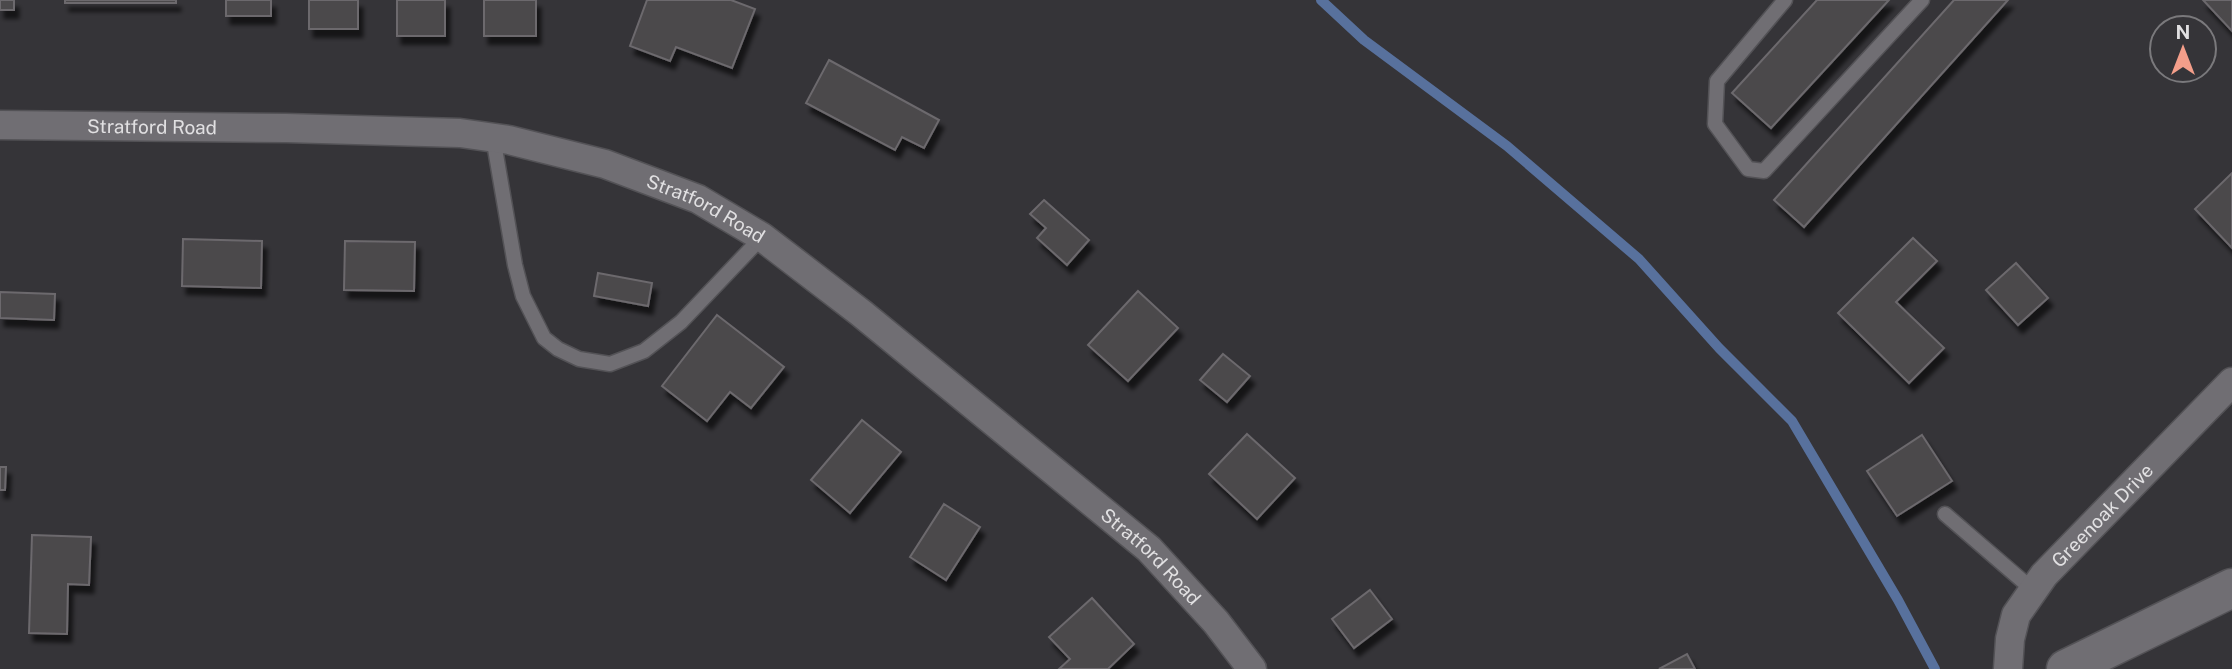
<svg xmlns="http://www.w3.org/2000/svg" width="2232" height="669" font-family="'Public Sans',sans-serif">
  <defs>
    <filter id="shadow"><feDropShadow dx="4.5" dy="8" stdDeviation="2" flood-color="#0009"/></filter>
  </defs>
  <rect width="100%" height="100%" fill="#353438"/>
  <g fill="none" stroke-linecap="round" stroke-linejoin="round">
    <polyline stroke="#58719d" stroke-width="10" points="1321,0 1364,40 1507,146 1639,259 1719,348 1792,421 1898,600 1935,669"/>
  </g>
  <g fill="#4b494c" stroke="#6c696d" stroke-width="2" filter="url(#shadow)">
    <rect x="0" y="0" width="14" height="10"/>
    <rect x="65" y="0" width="111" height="3"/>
    <rect x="226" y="0" width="45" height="16"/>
    <rect x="309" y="0" width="49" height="29"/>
    <rect x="397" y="0" width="48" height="36"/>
    <rect x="484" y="0" width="52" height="36"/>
    <polygon points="647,0 731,0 755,9 732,68 676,47 670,61 630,46"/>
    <polygon points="1817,0 1889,0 1771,128 1732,93"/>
    <polygon points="1954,0 2008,0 1804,227 1774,200"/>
    <polygon points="2203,0 2232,0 2232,31"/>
    <polygon points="829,60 939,120 924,148 902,137 895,150 806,103"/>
    <polygon points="2232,173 2232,248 2195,209"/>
    <polygon points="1044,200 1089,240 1067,265 1037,238 1046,228 1030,214"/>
    <polygon points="1913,238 1937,261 1896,302 1944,348 1909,383 1838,313"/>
    <polygon points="183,239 262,241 261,288 182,286"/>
    <polygon points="345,241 415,242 414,291 344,290"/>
    <polygon points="2016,263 2048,298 2018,325 1986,290"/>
    <polygon points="598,273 652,283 648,306 594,296"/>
    <polygon points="1138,291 1178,328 1128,381 1088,345"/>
    <polygon points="0,292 55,294 54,320 0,318"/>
    <polygon points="717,315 784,367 751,408 730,392 707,421 662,386"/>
    <polygon points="1223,354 1250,376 1227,402 1200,380"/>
    <polygon points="862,420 901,452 850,513 811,480"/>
    <polygon points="1247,434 1295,478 1257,519 1209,474"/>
    <polygon points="1922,435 1952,481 1897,516 1867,471"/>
    <polygon points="0,467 6,467 5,490 0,490"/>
    <polygon points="944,504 980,527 946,580 910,557"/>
    <polygon points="32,535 91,537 89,585 68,584 67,634 29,633"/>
    <polygon points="1370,590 1392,619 1354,648 1332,619"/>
    <polygon points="1092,598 1134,644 1108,669 1059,669 1070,659 1049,637"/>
    <polygon points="1687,654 1695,669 1659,669"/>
  </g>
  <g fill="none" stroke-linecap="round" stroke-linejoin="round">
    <defs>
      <g id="service">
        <polyline points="1785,0 1717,81 1715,124 1748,169 1764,171 1922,0"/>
        <polyline points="493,137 515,265 523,296 544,338 558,349 579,359 610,364 644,351 681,322 762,237"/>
        <polyline points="1945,514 2033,590"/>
      </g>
      <g id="minor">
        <path id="s1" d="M0,125L286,128L460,133L509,140L605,164L698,199L762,237L861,313L1149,549L1216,622L1252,669"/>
        <path id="s2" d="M2008,669L2010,639L2016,615L2044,575L2232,382"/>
      </g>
      <polyline id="secondary" points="2066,669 2232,588"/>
    </defs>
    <use href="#service" stroke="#535256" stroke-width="17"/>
    <use href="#minor" stroke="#535256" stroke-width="31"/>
    <use href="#secondary" stroke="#535256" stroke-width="41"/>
    <use href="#service" stroke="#706e73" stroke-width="14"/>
    <use href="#minor" stroke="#706e73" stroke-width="28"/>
    <use href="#secondary" stroke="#706e73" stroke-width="38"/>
  </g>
  <g text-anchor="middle" stroke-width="5" stroke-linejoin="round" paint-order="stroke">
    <g font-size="19" fill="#e1e0e2" stroke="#353438">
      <text dy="7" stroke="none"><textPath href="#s1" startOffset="152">Stratford Road</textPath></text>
      <text dy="7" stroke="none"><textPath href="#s1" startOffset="719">Stratford Road</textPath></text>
      <text dy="7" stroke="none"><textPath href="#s2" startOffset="187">Greenoak Drive</textPath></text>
      <text dy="7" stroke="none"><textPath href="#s1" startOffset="1286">Stratford Road</textPath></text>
    </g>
  </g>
  <g transform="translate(2183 49)"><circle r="33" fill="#353438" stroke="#7a797c" stroke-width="2"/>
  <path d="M0-5L12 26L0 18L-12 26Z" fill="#f49e8a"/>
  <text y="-10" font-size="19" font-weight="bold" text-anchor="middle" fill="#e1e0e2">N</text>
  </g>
</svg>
